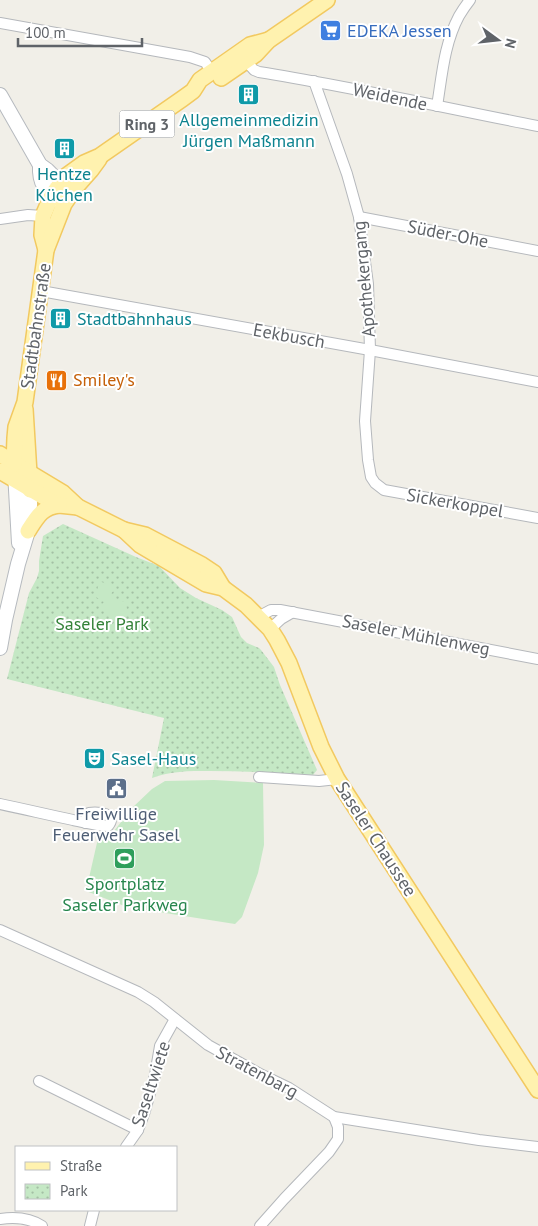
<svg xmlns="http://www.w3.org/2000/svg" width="538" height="1226" font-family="'PT Sans',sans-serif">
  <defs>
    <pattern id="park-dots" width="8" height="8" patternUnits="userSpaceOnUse" patternTransform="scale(1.25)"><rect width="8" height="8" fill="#c5e8c5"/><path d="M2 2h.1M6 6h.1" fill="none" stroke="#a3c0a4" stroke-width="1.8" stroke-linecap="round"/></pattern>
  </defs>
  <rect width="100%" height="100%" fill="#f1efe8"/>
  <path fill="url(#park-dots)" d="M63,524L136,557L159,566L180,588L196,598L222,610L232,617L241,637L247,643L259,648L261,650L274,667L280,685L317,770L313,775C278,773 243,771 209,771C189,771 170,771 152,778L164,718L7,679L29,593L37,578L39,571V561L43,536Z"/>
  <g fill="#c5e8c5">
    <path d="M99,581L107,584H108L115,589L109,596L112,598L125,602C128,609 128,616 123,622H119L113,617H110L105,607L102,604L104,602L96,597Z"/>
    <polygon points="214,780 263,783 264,845 258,873 242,917 235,924 127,907 86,891 99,834 110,836 133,807 152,789 165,781"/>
  </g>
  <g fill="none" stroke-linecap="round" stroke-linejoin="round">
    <defs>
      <g id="street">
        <polyline points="0,23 190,57 205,62 212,72"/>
        <path d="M246,61L254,70L259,72C353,87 445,108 538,126"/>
        <polyline points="314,81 347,174 359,217 368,284 370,350 365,421 368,460 371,477 375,483 384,490 538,518"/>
        <path d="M437,106C442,76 444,44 459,16C462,11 466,5 470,0"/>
        <polyline points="359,217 538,251"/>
        <polyline points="0,219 28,215 43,216"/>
        <polyline points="41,291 370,350 538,382"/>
        <polyline points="258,617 271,610 280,610 538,659"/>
        <polyline points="270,629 281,619 293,612"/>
        <polyline points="259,777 319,781 337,779"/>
        <path d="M0,804C24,809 49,815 73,820C85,822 97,826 108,826C119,813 97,812 89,813L87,816L85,823"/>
        <polyline points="0,930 138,992 154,1002 208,1045 262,1075 289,1088 334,1117 479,1140 538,1147"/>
        <polyline points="39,1081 138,1130"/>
        <polyline points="126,1147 138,1130 144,1114 155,1075 160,1046 175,1019"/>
        <path d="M0,1219C14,1217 30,1218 42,1226"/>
        <polyline points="90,1226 94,1210"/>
        <polyline points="260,1226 284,1199 329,1152 338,1139 338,1127 334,1117"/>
      </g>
      <g id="secondary">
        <polyline points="0,95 40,165 47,170 68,191"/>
        <path d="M40,165C39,184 45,190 60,201"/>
        <polyline points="15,472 19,543"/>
        <polyline points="0,648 5,620 18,564 28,531 30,505 30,490"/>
      </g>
      <g id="primary">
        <polyline points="221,78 256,54 269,40 327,0"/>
        <polyline points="46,250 42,235 43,216 52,195 66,176 84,163 100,156 182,99 193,91 200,80 250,45 269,40"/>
        <polyline points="25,409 30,490"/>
        <polyline points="0,454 30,473 63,493 78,507 124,530 145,535 202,565 214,573 223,588"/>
        <polyline points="14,464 15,438 16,427 25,402 46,250 64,204 75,188 91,170 99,159"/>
        <polyline points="0,471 49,500 59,505 78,507"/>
        <polyline points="124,530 140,545 206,584 223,588 246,605 270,629 277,640 289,663 321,747 337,779 538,1090"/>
        <path d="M28,531C37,517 42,507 59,505"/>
      </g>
    </defs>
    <use href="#street" stroke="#b5b8bc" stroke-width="12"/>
    <use href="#secondary" stroke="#b6babf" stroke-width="16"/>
    <use href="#primary" stroke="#f2c960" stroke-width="18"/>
    <use href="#street" stroke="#fff" stroke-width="10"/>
    <use href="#secondary" stroke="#fff" stroke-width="14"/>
    <use href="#primary" stroke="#fff2af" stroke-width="15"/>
  </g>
  <defs>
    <symbol id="supermarket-square" viewBox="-11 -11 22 22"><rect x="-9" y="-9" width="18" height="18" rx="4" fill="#3f7fe0" stroke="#fff"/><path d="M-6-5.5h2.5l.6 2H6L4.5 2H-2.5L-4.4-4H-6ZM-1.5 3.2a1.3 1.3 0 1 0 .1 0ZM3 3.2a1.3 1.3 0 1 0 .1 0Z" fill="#fff"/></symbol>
    <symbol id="building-square" viewBox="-11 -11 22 22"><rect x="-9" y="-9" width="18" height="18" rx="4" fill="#0f9aa8" stroke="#fff"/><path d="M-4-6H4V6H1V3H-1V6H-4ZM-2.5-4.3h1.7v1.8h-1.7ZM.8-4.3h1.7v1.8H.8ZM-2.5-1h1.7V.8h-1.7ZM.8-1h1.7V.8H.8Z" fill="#fff"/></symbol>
    <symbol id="restaurant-square" viewBox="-11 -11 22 22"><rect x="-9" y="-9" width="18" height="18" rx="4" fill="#e8710a" stroke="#fff"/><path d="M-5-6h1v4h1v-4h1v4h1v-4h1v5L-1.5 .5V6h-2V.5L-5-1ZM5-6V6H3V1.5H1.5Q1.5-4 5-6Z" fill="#fff"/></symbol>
    <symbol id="theatre-square" viewBox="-11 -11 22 22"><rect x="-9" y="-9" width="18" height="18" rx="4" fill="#0f9aa8" stroke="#fff"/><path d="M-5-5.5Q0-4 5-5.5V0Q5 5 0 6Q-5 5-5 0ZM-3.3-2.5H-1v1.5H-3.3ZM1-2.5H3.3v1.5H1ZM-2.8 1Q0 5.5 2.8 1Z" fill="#fff"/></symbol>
    <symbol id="civic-square" viewBox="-11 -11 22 22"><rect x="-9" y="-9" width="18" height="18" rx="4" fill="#5c6f8a" stroke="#fff"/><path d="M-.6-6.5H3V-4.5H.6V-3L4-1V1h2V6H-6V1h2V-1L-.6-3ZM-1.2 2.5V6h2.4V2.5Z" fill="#fff"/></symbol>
    <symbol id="stadium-square" viewBox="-11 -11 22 22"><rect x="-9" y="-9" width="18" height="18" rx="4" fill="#2e9e5b" stroke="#fff"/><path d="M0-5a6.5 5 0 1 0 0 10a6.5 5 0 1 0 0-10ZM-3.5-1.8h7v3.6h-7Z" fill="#fff"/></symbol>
  </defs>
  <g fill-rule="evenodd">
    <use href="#supermarket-square" x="318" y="18" width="25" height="25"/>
    <use href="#building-square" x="236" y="82" width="25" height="25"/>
    <use href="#building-square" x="52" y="136" width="25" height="25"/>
    <use href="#building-square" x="48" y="306" width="25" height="25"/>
    <use href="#restaurant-square" x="44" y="368" width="25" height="25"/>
    <use href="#theatre-square" x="82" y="746" width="25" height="25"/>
    <use href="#civic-square" x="104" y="776" width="25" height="25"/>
    <use href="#stadium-square" x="112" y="846" width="25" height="25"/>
  </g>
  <g text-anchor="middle" stroke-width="4" stroke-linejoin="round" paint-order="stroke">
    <rect fill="#fff" stroke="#8f9295" stroke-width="1" x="119.5" y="110.5" width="55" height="27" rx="4"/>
    <g font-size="16" font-weight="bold" fill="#5f6368">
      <text x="147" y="130">Ring 3</text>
    </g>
    <g font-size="18" fill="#366cbe" stroke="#fff" text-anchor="start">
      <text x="347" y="37">EDEKA Jessen</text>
    </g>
    <g font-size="18" fill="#5f6368" stroke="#fff">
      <text transform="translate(390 97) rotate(12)" y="6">Weidende</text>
      <text transform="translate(448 234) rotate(11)" y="6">Süder-Ohe</text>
      <text transform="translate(364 279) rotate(-95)" y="6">Apothekergang</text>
      <text transform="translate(36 326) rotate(-82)" y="6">Stadtbahnstraße</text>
      <text transform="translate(289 336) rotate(10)" y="6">Eekbusch</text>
      <text transform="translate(455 503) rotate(10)" y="6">Sickerkoppel</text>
      <text transform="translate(416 635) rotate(11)" y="6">Saseler Mühlenweg</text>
      <text transform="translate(376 839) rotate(57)" y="6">Saseler Chaussee</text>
      <text transform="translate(257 1072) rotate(28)" y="6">Stratenbarg</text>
      <text transform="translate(151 1084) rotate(-72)" y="6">Saseltwiete</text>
    </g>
    <g font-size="18" fill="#0d838f" stroke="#fff">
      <text x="249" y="126">Allgemeinmedizin<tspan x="249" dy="21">Jürgen Maßmann</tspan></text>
      <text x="64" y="180">Hentze<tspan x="64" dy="21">Küchen</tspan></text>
      <text x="77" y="325" text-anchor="start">Stadtbahnhaus</text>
      <text x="111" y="765" text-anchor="start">Sasel-Haus</text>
    </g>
    <g font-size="18" fill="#c56008" stroke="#fff" text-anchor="start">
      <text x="73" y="386">Smiley's</text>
    </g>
    <g font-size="18" fill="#348238" stroke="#fff">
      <text x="102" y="630">Saseler Park</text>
    </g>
    <g font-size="18" fill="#4e5e75" stroke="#fff">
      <text x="116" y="820">Freiwillige<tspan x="116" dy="21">Feuerwehr Sasel</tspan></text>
    </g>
    <g font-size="18" fill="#27864d" stroke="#fff">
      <text x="125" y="890">Sportplatz<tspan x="125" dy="21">Saseler Parkweg</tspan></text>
    </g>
  </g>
  <rect x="15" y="1146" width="162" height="65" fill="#ffffff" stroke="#bfc1c3"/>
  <rect x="25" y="1162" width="25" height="8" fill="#fff2af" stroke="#bfc1c3"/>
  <text x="60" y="1171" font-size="15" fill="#5f6368">Straße</text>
  <rect x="25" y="1184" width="25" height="15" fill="url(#park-dots)" stroke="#bfc1c3"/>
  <text x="60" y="1196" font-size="15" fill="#5f6368">Park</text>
  <g transform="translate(498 40) rotate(105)" stroke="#ffffff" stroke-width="4" paint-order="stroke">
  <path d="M0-4L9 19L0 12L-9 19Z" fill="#5f6368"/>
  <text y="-8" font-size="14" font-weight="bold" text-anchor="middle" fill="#5f6368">N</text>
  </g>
  <path d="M18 38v8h124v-8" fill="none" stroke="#5f6368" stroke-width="2.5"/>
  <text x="25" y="38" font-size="15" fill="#5f6368" stroke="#ffffff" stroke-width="4" paint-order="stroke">100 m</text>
</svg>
